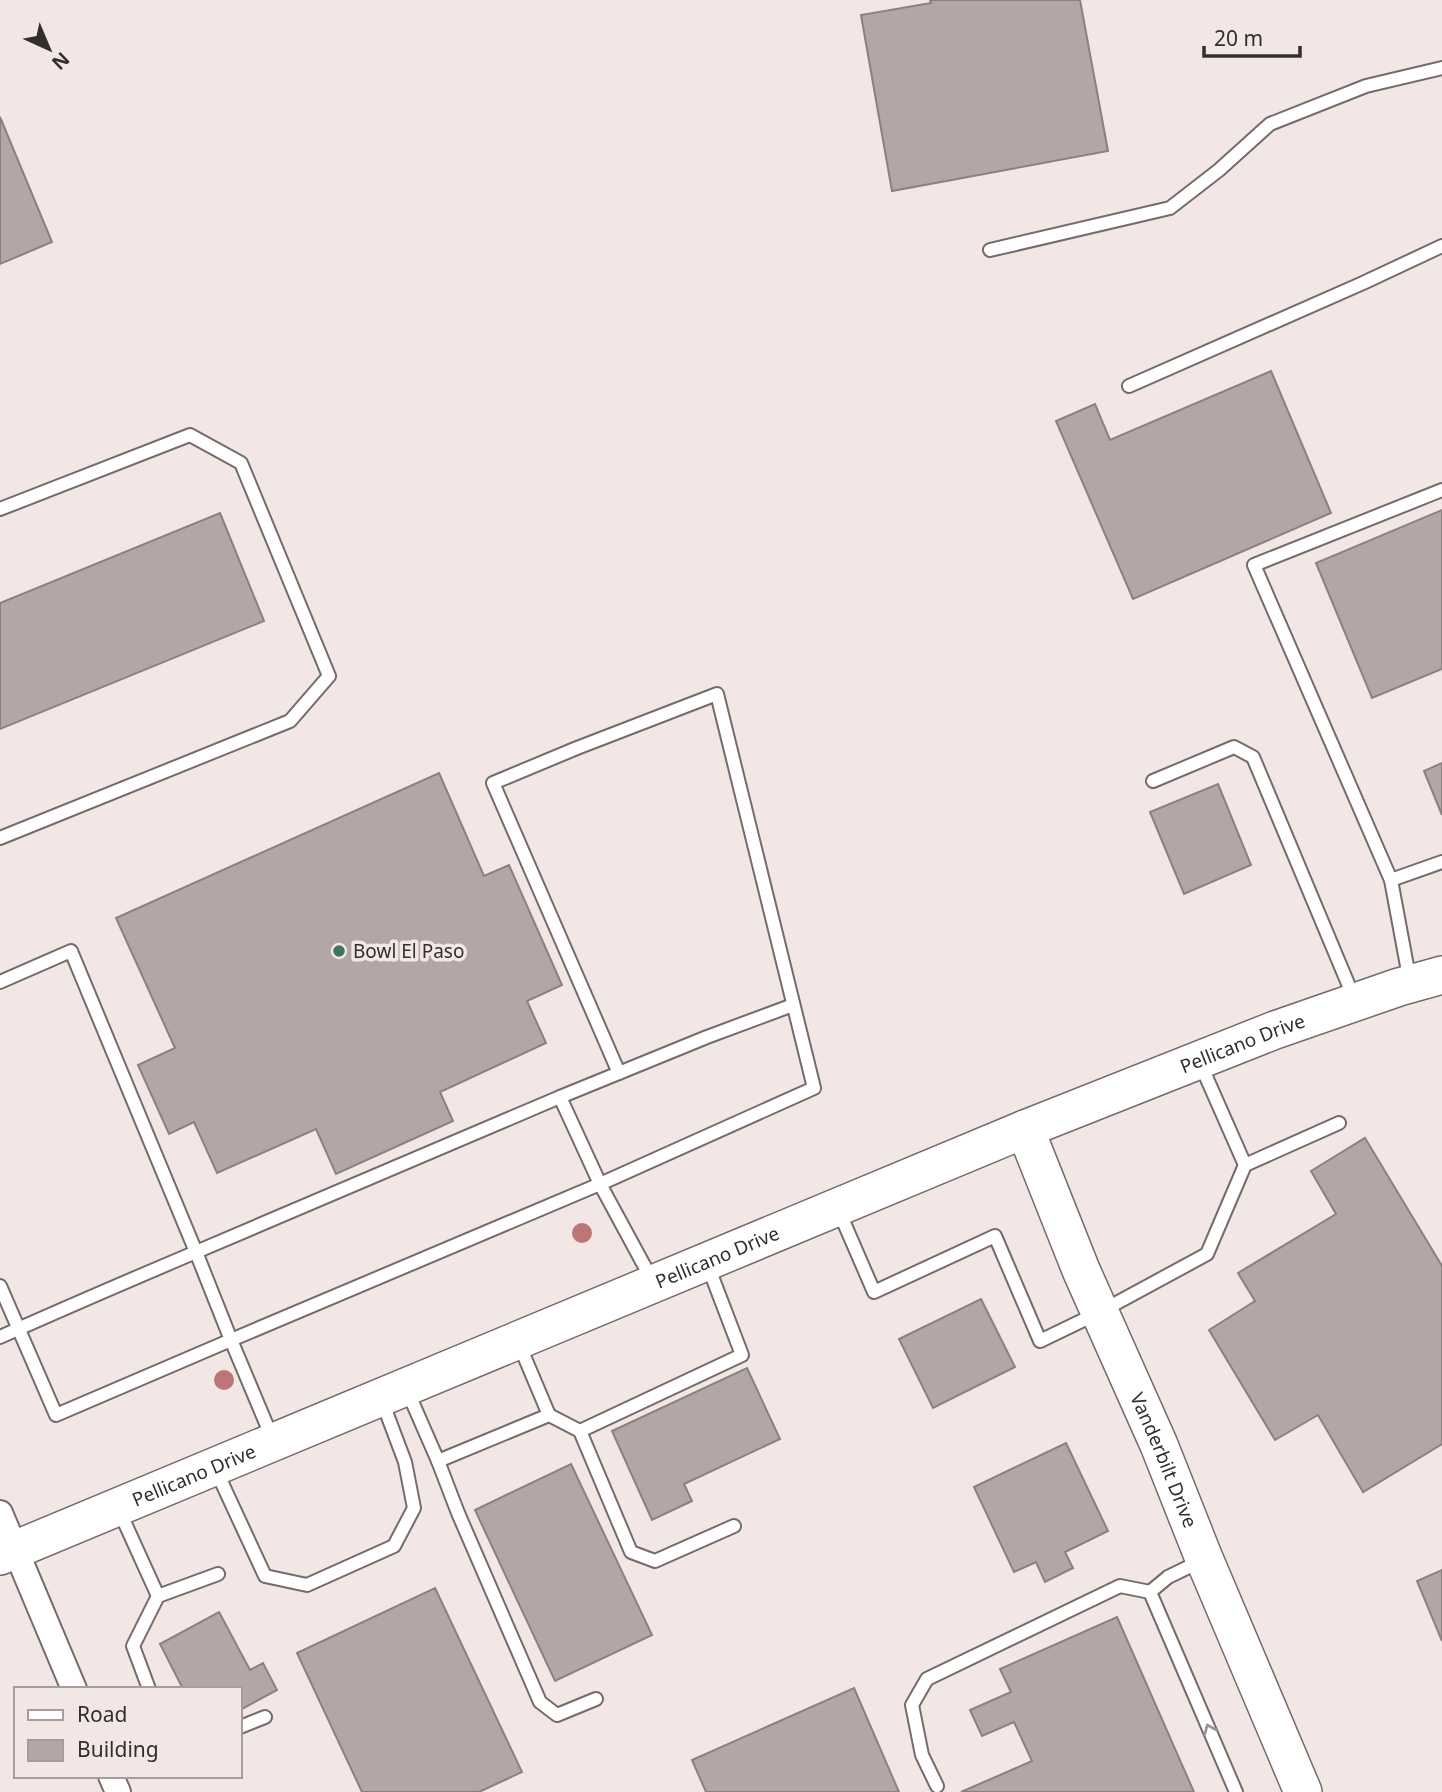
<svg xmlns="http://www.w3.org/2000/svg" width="1442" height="1792" font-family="'Noto Sans',sans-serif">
  <rect width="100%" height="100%" fill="#f3e7e5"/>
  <g fill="#b2a7a5" stroke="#8b817f" stroke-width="2">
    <polygon points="930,0 1080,0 1108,151 892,191 861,15 931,3"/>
    <polygon points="0,117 52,242 0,264"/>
    <polygon points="1271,371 1331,513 1133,599 1056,421 1095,404 1110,440"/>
    <polygon points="1442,510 1442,669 1372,698 1316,563"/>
    <polygon points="220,513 264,621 0,729 0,603"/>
    <polygon points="1442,763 1442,815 1424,771"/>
    <polygon points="439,773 484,876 509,865 562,985 527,1001 546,1043 440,1092 453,1121 336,1174 316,1129 217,1173 194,1122 169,1134 138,1065 175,1048 116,918"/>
    <polygon points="1218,784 1251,865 1184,894 1150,812"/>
    <polygon points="1365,1138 1442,1266 1442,1444 1363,1492 1318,1415 1275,1440 1209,1330 1255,1301 1238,1273 1336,1214 1311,1171"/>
    <polygon points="981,1299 1015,1367 933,1408 899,1339"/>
    <polygon points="747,1368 780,1439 684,1484 692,1501 652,1520 612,1431"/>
    <polygon points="1066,1443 1108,1531 1065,1552 1073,1568 1045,1582 1036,1562 1014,1572 974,1487"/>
    <polygon points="571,1464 652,1635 555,1681 475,1510"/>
    <polygon points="1442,1570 1442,1641 1417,1581"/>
    <polygon points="435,1588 522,1772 479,1792 362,1792 297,1653"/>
    <polygon points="219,1612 250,1670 263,1663 277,1690 240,1710 240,1689 183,1689 160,1644"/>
    <polygon points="1117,1617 1194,1792 961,1792 1032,1761 1014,1722 982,1736 970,1710 1011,1692 1000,1669"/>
    <polygon points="854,1688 899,1792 706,1792 692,1760"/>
  </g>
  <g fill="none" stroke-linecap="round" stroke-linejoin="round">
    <defs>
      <g id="lane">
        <polyline points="990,250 1170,208 1219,170 1270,124 1366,86 1442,68"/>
        <polyline points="1129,386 1363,283 1442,246"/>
        <polyline points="0,509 190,435 241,463 329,676 290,721 0,838"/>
        <polyline points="1153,781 1234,747 1253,757 1354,998"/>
        <polyline points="1391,880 1254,565 1442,490"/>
        <polyline points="0,982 71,951 196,1252 560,1097 600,1184 814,1088 717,694 577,748 493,783 619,1073"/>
        <polyline points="1410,982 1391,880 1442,862"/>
        <polyline points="1200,1063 1245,1165"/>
        <polyline points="560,1097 707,1037 793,1005"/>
        <polyline points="838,1209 874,1292 995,1236 1040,1341 1100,1312 1207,1254 1245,1165 1339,1123"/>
        <path d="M0,1286L56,1415L231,1340L196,1252C130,1280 65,1308 0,1337"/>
        <polyline points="519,1344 549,1415"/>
        <polyline points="407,1390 438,1461 549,1415 580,1431 742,1355 708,1266"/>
        <polyline points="580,1431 631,1552 655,1561 734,1526"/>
        <polyline points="273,1440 231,1340 600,1184 652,1280"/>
        <polyline points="438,1461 458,1513 540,1702 557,1715 596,1699"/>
        <polyline points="215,1468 265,1576 307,1585 394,1546 414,1508 405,1462 382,1401"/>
        <polyline points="118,1508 158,1596 218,1574"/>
        <polyline points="1150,1592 1236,1792"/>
        <polyline points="1150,1592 1168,1577 1203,1560"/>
        <polyline points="149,1689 133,1646 158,1596"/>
        <polyline points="240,1727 265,1717"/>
        <polyline points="937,1786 922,1755 912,1705 927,1679 1120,1586 1150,1592"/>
      </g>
      <g id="street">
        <polyline points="0,1513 74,1689"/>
        <polyline points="111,1776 118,1792"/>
      </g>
      <g id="secondary">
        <path id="s1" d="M1025,1129L1081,1270L1159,1445L1203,1556L1303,1792"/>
        <path id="s2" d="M0,1556L1025,1129L1275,1030L1399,987L1442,975"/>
      </g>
    </defs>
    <use href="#lane" stroke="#756b6a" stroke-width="16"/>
    <use href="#street" stroke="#756b6a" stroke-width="28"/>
    <use href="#secondary" stroke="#756b6a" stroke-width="40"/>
    <use href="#lane" stroke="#fff" stroke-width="12"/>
    <use href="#street" stroke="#fff" stroke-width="24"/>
    <use href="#secondary" stroke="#fff" stroke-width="37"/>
  </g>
  <g fill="#be7576">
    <circle cx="582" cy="1233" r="10"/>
    <circle cx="224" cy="1380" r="10"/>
  </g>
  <defs><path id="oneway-chevron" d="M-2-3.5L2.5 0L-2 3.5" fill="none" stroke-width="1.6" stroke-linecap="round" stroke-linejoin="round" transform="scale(1.75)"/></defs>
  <use stroke="#999696" href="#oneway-chevron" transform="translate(1209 1729) rotate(-113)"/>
  <circle fill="#3a755e" stroke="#f3e7e5" stroke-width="2.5" cx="339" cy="951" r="7"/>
  <g text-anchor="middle" stroke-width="7" stroke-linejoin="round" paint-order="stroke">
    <g font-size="19" fill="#332e2e" stroke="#f3e7e5" text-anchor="start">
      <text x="353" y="958">Bowl El Paso</text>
    </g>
    <g font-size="19" fill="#332e2e" stroke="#f3e7e5">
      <text dy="7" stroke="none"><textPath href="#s2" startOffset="1344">Pellicano Drive</textPath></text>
      <text dy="7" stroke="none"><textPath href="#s2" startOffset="777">Pellicano Drive</textPath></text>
      <text dy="7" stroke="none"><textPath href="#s1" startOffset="359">Vanderbilt Drive</textPath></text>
      <text dy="7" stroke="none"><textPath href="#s2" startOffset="210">Pellicano Drive</textPath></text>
    </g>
  </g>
  <rect x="14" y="1687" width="228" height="91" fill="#f3e7e5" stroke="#a69d9c" stroke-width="2"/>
  <rect x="28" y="1710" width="35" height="10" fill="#ffffff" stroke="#a69d9c" stroke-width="2"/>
  <text x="77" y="1722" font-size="21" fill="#332e2e">Road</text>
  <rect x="28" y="1740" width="35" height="21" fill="#b2a7a5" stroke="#a69d9c" stroke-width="2"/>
  <text x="77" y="1757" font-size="21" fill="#332e2e">Building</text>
  <g transform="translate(49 49) rotate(136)" stroke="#f3e7e5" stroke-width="5" paint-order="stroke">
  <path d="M0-5L12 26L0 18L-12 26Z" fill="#332e2e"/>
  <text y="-10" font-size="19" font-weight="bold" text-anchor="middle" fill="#332e2e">N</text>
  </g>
  <path d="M1204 46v10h96v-10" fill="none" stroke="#332e2e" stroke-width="3.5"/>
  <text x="1214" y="46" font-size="21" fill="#332e2e" stroke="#f3e7e5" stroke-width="5" paint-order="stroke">20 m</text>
</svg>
